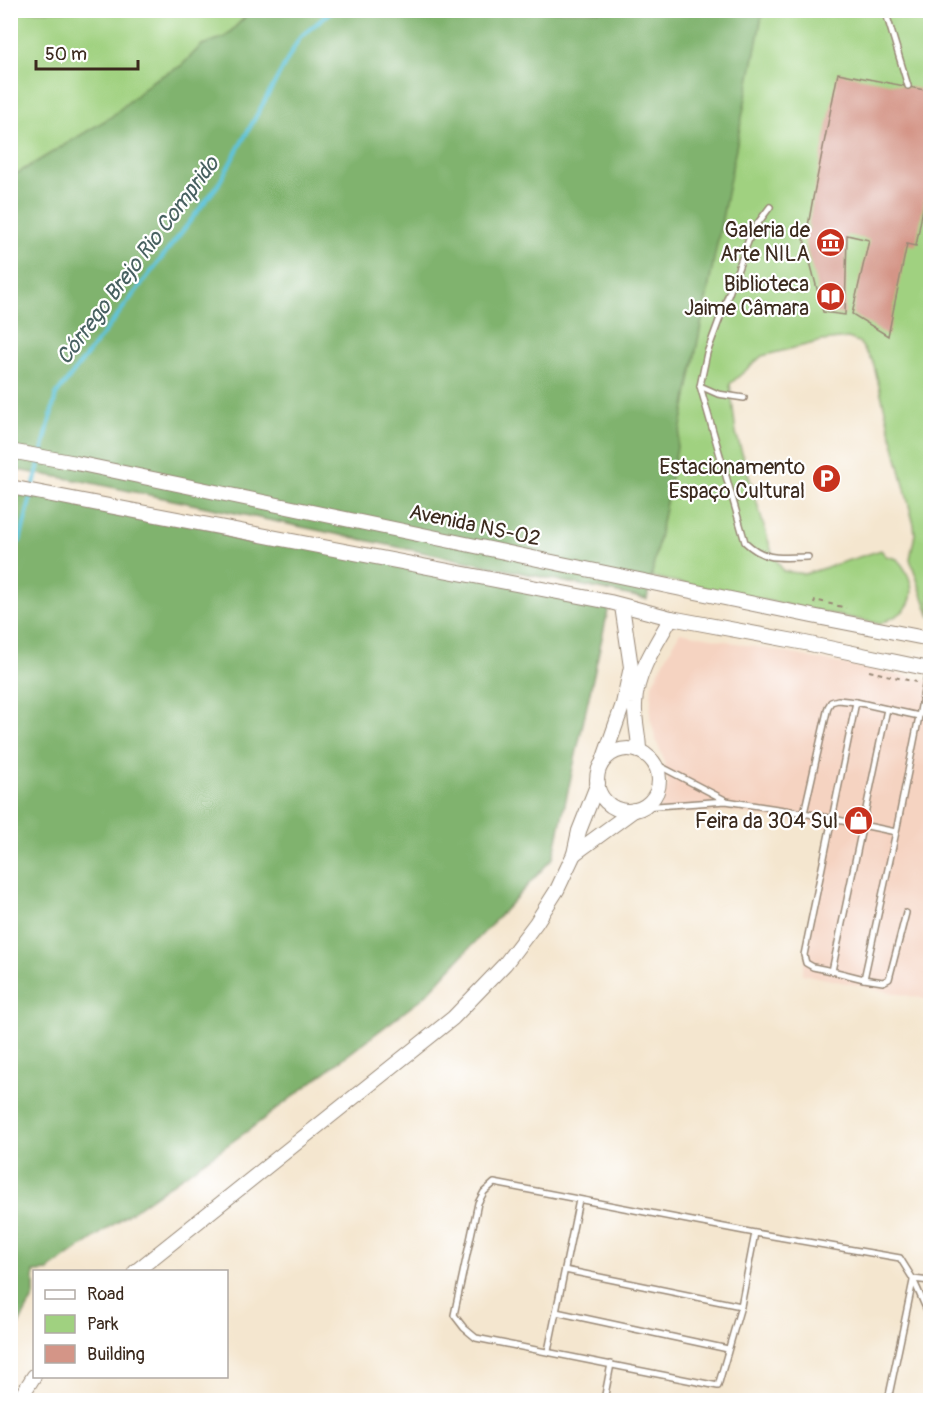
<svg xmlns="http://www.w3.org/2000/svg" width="941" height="1411" font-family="Pangolin,sans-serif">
  <rect width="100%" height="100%" fill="#fff"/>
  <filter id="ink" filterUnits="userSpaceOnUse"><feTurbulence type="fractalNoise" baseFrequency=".0167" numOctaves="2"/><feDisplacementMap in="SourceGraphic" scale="12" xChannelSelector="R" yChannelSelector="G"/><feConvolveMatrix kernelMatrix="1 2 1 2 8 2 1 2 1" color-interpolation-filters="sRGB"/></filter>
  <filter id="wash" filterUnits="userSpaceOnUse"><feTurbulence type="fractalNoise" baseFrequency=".008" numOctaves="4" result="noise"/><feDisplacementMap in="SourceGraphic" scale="24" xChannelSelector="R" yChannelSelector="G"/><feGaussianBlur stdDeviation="1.35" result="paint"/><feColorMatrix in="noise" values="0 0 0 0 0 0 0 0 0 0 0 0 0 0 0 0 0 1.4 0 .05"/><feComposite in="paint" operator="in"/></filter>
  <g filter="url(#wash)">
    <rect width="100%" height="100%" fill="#f4e6cf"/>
    <polygon fill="#f5d3c1" points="680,632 930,681 930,1000 802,974 832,828 729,811 658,813 668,784 663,757 656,741 650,716 652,684"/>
    <g fill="#a0d180" stroke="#6e7e4f" stroke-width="1.5">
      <polygon points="11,11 265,11 198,70 11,178"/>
      <path d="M753,11H930V617L910,559L915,534L914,525L873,362L859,342L848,338L822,341L762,356L730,384L736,433L772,553L783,571L805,574L881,550L886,556L897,559C910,573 920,597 902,612C896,617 887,620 880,624L642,575Z"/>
    </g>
    <g fill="#80b36e" stroke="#5e6e46" stroke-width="1.5">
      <polygon points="247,11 763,11 647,599 82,481 11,469 11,173 18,173 111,117 154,80 181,66 202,45 225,37 245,17"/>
      <polygon points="11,487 610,602 553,858 424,997 249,1130 51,1268 49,1271 34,1272 34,1296 11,1339"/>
    </g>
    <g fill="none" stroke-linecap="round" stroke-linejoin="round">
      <polyline stroke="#5ec4dc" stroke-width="4" points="10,550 20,541 56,395 218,185 300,37 333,10"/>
    </g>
    <g id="blocks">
      <polygon fill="#d49587" points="838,73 930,91 930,171 916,246 907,244 888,336 852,314 869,240 847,235 845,315 823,312 802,231 810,229 808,226 813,198"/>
    </g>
  </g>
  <g filter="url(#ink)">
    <use href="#blocks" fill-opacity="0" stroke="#988876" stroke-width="1.5"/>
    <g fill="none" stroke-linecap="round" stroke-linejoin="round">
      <defs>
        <g id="service">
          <polyline points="885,10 908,86"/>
          <path d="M770,207L752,231L707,353L700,386L745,542C766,562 781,557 808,557"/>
          <polyline points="700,386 718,394 744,398"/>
          <polyline points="887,709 919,716"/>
          <polyline points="654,763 725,800"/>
          <polyline points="643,807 726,801 804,813 896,832 928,671"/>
          <polyline points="804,813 828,707 831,702 838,700 856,702"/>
          <polyline points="832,971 813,967 806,963 804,955 856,702 887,709 832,971 864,979 896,832"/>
          <polyline points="864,979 883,982 889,979 906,913"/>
          <polyline points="755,1233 741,1306 718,1386 476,1338 464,1328 454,1315 478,1203 484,1192 494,1183 755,1233 900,1258 913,1279 930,1317"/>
          <polyline points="565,1270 741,1306"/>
          <polyline points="913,1279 930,1281"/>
          <polyline points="556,1312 728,1349"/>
          <polyline points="548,1351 579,1200"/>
          <polyline points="604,1400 611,1364"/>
          <polyline points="888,1400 913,1281"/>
          <polyline points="930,1400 930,1398"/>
        </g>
        <g id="tertiary">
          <polyline points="10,451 76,463 812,616 930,639"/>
          <polyline points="10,487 610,602 671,618 805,643 930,669"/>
          <circle cx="628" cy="780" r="31"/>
          <path d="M639,751C639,735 634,720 635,704C636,674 656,644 671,618"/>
          <polyline points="603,761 623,704 631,667 622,606"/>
          <polyline points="574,854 634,810"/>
          <polyline points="135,1272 453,1018 505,964 536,923 557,890 574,854 579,831 598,783"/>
          <polyline points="19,1400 34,1376"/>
        </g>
      </defs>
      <use href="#service" stroke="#988876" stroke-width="8"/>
      <use href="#tertiary" stroke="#988876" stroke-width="16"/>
      <g stroke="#988876" stroke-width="2" stroke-dasharray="4.5 4.5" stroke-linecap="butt">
        <polyline points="814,604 815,600 846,608"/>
        <polyline points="869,671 916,682"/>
      </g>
      <use href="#service" stroke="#fff" stroke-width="5"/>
      <use href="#tertiary" stroke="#fff" stroke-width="14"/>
    </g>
  </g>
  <defs>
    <symbol id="museum-disc" viewBox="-11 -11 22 22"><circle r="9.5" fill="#c8321e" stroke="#fff"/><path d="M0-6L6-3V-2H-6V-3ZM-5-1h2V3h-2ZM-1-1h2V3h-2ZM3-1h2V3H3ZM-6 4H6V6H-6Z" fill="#fff"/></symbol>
    <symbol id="library-disc" viewBox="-11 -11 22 22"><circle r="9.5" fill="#c8321e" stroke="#fff"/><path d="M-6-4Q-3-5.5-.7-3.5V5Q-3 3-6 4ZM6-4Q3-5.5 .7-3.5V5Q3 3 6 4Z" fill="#fff"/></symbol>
    <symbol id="parking-disc" viewBox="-11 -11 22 22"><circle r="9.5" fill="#c8321e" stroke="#fff"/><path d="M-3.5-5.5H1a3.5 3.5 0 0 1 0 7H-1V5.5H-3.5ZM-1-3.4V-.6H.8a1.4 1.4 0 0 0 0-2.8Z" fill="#fff"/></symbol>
    <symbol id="shop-disc" viewBox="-11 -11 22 22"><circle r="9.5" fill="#c8321e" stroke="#fff"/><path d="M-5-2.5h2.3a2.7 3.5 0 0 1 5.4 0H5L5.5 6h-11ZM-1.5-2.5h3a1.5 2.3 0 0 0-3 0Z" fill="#fff"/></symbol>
  </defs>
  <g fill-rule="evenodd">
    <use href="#museum-disc" x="814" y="226" width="33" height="33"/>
    <use href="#library-disc" x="814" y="280" width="33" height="33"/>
    <use href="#parking-disc" x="810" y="462" width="33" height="33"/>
    <use href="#shop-disc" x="842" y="804" width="33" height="33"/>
  </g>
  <g text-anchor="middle" stroke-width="4.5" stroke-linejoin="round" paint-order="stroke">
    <g font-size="21" fill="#3b2a1e" stroke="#fff" text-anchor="end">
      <text x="810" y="237">Galeria de<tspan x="810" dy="24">Arte NILA</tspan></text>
      <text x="809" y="291">Biblioteca<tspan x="809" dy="24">Jaime Câmara</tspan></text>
      <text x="805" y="474">Estacionamento<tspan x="805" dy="24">Espaço Cultural</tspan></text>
      <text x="838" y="828">Feira da 304 Sul</text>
    </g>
    <g font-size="21" fill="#3b2a1e" stroke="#fff">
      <text transform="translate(475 525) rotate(12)" y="7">Avenida NS-02</text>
    </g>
    <g font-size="22" font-style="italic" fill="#476060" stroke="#fff">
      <text transform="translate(137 260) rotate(-53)" y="8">Córrego Brejo Rio Comprido</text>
    </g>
  </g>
  <rect width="941" height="1411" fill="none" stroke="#fff" stroke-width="36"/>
  <rect x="33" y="1270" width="195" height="108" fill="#ffffff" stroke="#b1aaa5" stroke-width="1.5"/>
  <rect x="45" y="1290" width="30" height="9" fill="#ffffff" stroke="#b1aaa5" stroke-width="1.5"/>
  <text x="87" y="1300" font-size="18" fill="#3b2a1e">Road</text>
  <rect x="45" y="1315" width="30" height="18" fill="#a0d180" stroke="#b1aaa5" stroke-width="1.5"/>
  <text x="87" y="1330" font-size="18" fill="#3b2a1e">Park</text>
  <rect x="45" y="1345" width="30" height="18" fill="#d49587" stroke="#b1aaa5" stroke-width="1.5"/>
  <text x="87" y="1360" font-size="18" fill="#3b2a1e">Building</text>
  <path d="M36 60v9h102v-9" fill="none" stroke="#3b2a1e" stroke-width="3"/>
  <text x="45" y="60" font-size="18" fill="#3b2a1e" stroke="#ffffff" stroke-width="4.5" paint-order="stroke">50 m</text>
</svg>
